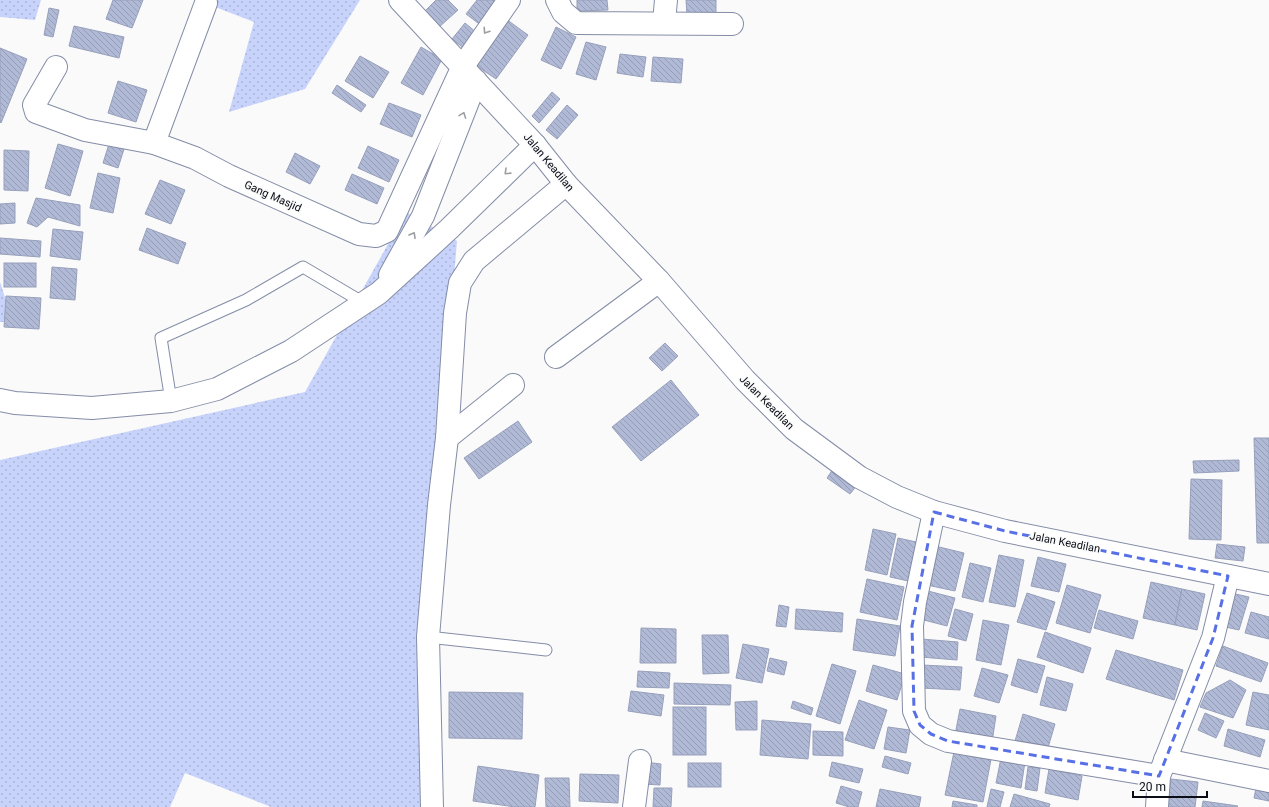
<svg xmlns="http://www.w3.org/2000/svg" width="1269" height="807" font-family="Roboto,sans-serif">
  <defs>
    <pattern id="grass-dots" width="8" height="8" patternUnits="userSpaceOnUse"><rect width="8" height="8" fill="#c7d3fb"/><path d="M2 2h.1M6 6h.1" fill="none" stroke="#aab4d6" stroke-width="1.8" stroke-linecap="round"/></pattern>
    <pattern id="building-back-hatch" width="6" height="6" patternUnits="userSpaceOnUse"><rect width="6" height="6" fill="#b0b9d5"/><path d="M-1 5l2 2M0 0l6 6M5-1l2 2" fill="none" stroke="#969eb6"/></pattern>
  </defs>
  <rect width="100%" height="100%" fill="#fafafa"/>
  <g fill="url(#grass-dots)">
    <polygon points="0,0 41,0 35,20 0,17"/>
    <polygon points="197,0 360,0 305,89 229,112 254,22"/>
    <polygon points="406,212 457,241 427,599 435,807 271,807 185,773 170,807 0,807 0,460 305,392"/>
    <polygon points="0,282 13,322 0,322"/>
  </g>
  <g fill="url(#building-back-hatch)" stroke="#97a0bb">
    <polygon points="113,0 143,0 132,28 106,19"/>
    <polygon points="436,0 448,0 458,10 438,28 423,13"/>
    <polygon points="477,0 503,0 482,26 466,14"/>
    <polygon points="577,0 607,0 608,10 577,11"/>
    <polygon points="686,0 716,0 716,15 687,16"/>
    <polygon points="49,8 59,10 53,37 44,35"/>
    <polygon points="506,19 528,35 496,79 474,64"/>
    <polygon points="465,23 477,33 465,49 452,39"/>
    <polygon points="74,26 124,37 119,58 69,46"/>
    <polygon points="556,27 576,37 561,69 541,60"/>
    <polygon points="586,42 606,47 596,80 576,74"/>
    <polygon points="421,47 442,59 423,95 401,83"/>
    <polygon points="0,48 27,59 1,123 0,122"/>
    <polygon points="620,54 646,57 643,77 617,73"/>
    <polygon points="360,56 389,72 373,98 345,81"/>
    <polygon points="653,57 683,59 681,83 651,81"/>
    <polygon points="118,81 147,90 136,122 108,113"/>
    <polygon points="337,85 366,105 361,112 332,93"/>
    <polygon points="552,92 560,99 539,123 532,116"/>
    <polygon points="389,103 421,115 412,137 380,124"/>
    <polygon points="567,105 578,115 557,139 546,130"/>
    <polygon points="58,144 83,151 70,196 45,188"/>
    <polygon points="109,144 124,149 118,168 103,163"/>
    <polygon points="368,146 399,160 389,182 358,168"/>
    <polygon points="4,150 29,151 28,191 4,190"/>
    <polygon points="295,153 320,166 310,184 286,172"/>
    <polygon points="98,173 120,178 113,213 90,208"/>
    <polygon points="352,174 384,188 377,204 345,190"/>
    <polygon points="160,180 185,190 171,224 145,214"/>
    <polygon points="36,198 80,205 80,226 48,217 37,227 27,223"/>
    <polygon points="15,203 15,223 0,224 0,204"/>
    <polygon points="147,228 186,243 178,264 139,250"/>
    <polygon points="53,229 83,232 80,260 50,256"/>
    <polygon points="0,238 41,241 40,257 0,254"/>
    <rect x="4" y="263" width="32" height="24"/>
    <polygon points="52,267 77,269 75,300 50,298"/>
    <polygon points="6,296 41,298 39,329 4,327"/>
    <polygon points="665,343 678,356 662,371 649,358"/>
    <polygon points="671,380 699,415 641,461 612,427"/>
    <polygon points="518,421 532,442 479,479 464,458"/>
    <polygon points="1254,438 1269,438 1269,543 1257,543"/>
    <polygon points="1239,460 1239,471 1194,473 1193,461"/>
    <polygon points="837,463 861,480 850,494 827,478"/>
    <polygon points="1191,479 1222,480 1221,540 1189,539"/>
    <polygon points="873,529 896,534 887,575 865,570"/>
    <polygon points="898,538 921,543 913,582 890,577"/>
    <polygon points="1217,544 1245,547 1243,561 1215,558"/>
    <polygon points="935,546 964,553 955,591 927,585"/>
    <polygon points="999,555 1024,560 1015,607 989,602"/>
    <polygon points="1038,557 1066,564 1059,592 1031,586"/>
    <polygon points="970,563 991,568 983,602 962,597"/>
    <polygon points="867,579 904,587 897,620 860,612"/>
    <polygon points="1151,582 1182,589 1175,625 1143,618"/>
    <polygon points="1067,585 1101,595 1090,633 1056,623"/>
    <polygon points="1182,589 1205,594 1197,630 1175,625"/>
    <polygon points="928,591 955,598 947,626 920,619"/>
    <polygon points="1027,593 1055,602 1046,630 1017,622"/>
    <polygon points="1231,593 1249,597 1239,630 1221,626"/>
    <polygon points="779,605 789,607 786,627 776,626"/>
    <polygon points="796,609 843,613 842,632 795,629"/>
    <polygon points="955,609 973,614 966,641 948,636"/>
    <polygon points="1099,610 1138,621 1133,639 1094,628"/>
    <polygon points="1251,612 1269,617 1269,639 1245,633"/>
    <polygon points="857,619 900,626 895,656 853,650"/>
    <polygon points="983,620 1009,625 1001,665 976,660"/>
    <polygon points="641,628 676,629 676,663 640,663"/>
    <polygon points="1045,632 1091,648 1083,673 1037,657"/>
    <polygon points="702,635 728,635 729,673 703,674"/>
    <polygon points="921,639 958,642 957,660 920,657"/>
    <polygon points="743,644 769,649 762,683 736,678"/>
    <polygon points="1223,646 1268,663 1261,682 1216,666"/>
    <polygon points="1116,650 1183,670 1174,700 1106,679"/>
    <polygon points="770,658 787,662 784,675 767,671"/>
    <polygon points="1018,659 1045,666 1037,693 1011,685"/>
    <polygon points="832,664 856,671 840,724 816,716"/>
    <polygon points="873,665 905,674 897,700 866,691"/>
    <polygon points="922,665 962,667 960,690 921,688"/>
    <polygon points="982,668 1008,675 999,703 974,696"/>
    <polygon points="638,671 670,673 669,688 637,687"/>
    <polygon points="1047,677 1073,684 1066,711 1040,705"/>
    <polygon points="1230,680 1246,690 1233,718 1200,707 1206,693"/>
    <polygon points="674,683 731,685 730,705 674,704"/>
    <polygon points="631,691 664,695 661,716 628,711"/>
    <polygon points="449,692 523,693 522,739 449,738"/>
    <polygon points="1253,692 1269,695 1269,730 1246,725"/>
    <polygon points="859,700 887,710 874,749 845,740"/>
    <polygon points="757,701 757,730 736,730 735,702"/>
    <polygon points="793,701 813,708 811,715 791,708"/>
    <rect x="673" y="707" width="33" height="48"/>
    <polygon points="960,709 996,716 992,742 955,735"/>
    <polygon points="1205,713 1224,721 1216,738 1198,730"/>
    <polygon points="1023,714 1055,724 1047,751 1015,741"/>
    <polygon points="762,720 811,724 808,759 760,755"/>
    <polygon points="888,727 910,730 906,753 884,749"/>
    <polygon points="1228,729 1265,740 1260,757 1224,746"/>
    <polygon points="813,731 843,732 843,756 813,755"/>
    <polygon points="955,747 992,754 983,802 945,795"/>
    <polygon points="885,756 911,763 908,774 882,767"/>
    <polygon points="1001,758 1025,762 1021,788 996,783"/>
    <polygon points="645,762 661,764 660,785 643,784"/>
    <polygon points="832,762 863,769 859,783 829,776"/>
    <rect x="688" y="763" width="33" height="24"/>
    <polygon points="478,766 539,775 535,807 515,807 473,801"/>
    <polygon points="1028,767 1040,768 1037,791 1025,789"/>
    <polygon points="1049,769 1082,776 1078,800 1045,793"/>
    <polygon points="580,774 619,775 618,803 579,801"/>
    <polygon points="545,778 569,778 570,807 546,807"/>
    <polygon points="1171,779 1198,782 1195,807 1168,807"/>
    <polygon points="1257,783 1269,786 1269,801 1254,798"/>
    <polygon points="841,786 862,792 858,807 849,807 836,803"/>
    <polygon points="654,788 672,788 671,807 653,807"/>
    <polygon points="880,789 921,797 919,807 876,807"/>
    <polygon points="991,789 1004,792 1000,807 987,807"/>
    <polygon points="1014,794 1050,804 1049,807 1010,807"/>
    <polygon points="953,801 977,805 977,807 952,807"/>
    <polygon points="1203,801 1238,806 1237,807 1202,807"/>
  </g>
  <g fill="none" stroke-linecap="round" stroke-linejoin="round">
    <defs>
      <g id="lane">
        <polyline points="171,401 161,338 246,300 303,267 364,303"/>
        <polyline points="428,637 546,650"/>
      </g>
      <g id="street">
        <polyline points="557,0 563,12 576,23 732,24"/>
        <polyline points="664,22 666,0"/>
        <polyline points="56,67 34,105 36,112 85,130 154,143 195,158 229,176 359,234 376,236 387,231 463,66 509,0"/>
        <polyline points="154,143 206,3"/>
        <polyline points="390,275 423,216 476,81"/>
        <polyline points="556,357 659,281"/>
        <polyline points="0,400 15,403 92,408 171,401 217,389 291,351 379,293 449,229 535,145"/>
        <polyline points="447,438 513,385"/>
        <polyline points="934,512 915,602 912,626 914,711 920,725 931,734 948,741 1159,776"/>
        <polyline points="1165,760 1269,781"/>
        <polyline points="432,807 428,637 439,505 447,438 455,313 460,283 474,261 566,184"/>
        <polyline points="634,807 640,761"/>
        <polyline points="1157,807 1159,776 1213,638 1228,576"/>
      </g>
      <polyline id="secondary" points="400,0 535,145 566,184 659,281 745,380 794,429 859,477 897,497 934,512 1005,531 1269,584"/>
    </defs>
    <use href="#lane" stroke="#848da7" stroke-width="13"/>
    <use href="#street" stroke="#848da7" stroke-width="24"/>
    <use href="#secondary" stroke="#848da7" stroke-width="24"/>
    <use href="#lane" stroke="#fff" stroke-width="11"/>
    <use href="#street" stroke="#fff" stroke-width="22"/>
    <use href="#secondary" stroke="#fff" stroke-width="22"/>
  </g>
  <defs><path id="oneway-chevron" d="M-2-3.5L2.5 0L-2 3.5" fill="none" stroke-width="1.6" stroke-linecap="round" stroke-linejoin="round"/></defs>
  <g stroke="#9d9ea2">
    <use href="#oneway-chevron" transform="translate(486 31) rotate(124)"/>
    <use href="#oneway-chevron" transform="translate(463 115) rotate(-69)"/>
    <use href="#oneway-chevron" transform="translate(507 172) rotate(136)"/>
    <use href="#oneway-chevron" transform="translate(413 235) rotate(-60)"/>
  </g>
  <path fill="none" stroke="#5870e6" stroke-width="3" stroke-dasharray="8 5" stroke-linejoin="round" d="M934,512L1005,531L1228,576L1213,638L1159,776L948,741L931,734L920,725L914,711L912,626Z"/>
  <g text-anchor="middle" stroke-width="3" stroke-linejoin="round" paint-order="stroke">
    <g font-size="11" fill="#0a0d16" stroke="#fafafa">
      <text transform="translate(549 162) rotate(50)" y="4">Jalan Keadilan</text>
      <text transform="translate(273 196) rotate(24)" y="4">Gang Masjid</text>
      <text transform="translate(767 402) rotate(45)" y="4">Jalan Keadilan</text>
      <text transform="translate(1065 542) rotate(11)" y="4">Jalan Keadilan</text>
    </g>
  </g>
  <path d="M1133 791v6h74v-6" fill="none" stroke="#0a0d16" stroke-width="2"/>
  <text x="1139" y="791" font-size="12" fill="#0a0d16" stroke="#fafafa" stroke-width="3" paint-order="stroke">20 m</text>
</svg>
